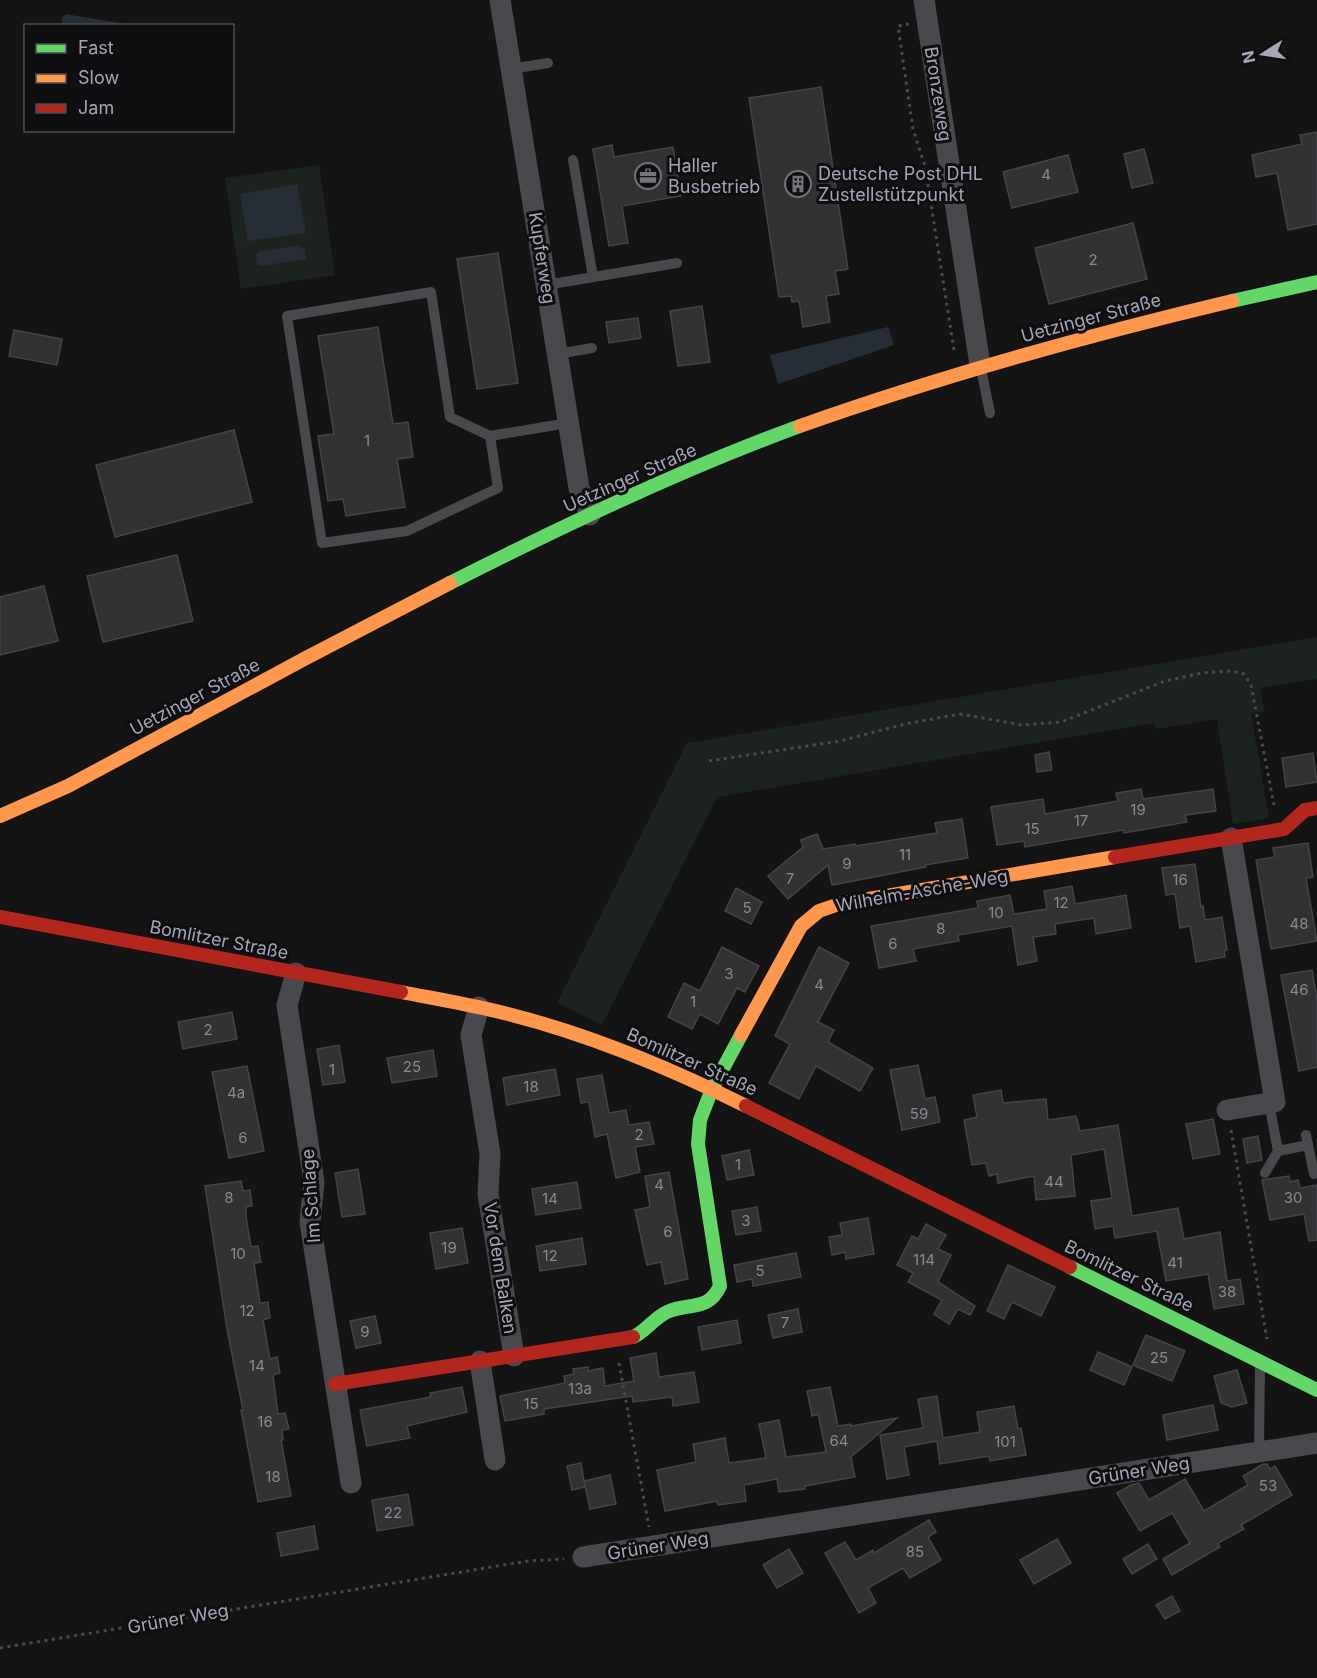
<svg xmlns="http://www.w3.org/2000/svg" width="1317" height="1678" font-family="Inter,sans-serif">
  <rect width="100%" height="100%" fill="#141414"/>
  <g fill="#1c231e">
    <polygon points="319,165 335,275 241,289 225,178"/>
    <polygon points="1317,637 1317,679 1260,688 1265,712 1251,713 1269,818 1233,824 1217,719 1156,729 1154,723 717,797 602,1025 557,1003 687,743"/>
  </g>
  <g fill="#272d36">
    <polygon points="67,14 71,15 133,25 61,25 63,16"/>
    <polygon points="297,184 306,233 248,241 240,194"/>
    <polygon points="295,246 305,249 306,259 260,266 257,264 256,256 258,252"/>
    <polygon points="888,327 894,345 778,384 770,355"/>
  </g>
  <g fill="#323233" stroke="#434348" stroke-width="1.5">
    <polygon points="821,87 848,269 835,271 839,294 826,296 830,322 803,327 799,301 792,302 791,296 779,297 749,98"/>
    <polygon points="1317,132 1317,224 1288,230 1277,173 1256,177 1252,155 1302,144 1300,135"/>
    <polygon points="612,145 614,157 673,147 681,196 622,206 628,243 609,246 593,149"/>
    <polygon points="1144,149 1153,183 1132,188 1124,154"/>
    <polygon points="1068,155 1078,192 1012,208 1003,172"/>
    <polygon points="1133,223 1147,279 1049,304 1035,248"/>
    <polygon points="498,253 518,383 477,389 457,259"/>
    <polygon points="702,306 710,362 678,366 670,311"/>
    <polygon points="638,318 641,338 609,343 606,322"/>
    <polygon points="378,327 393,424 408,422 413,457 397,459 405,507 346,516 343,499 328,501 318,436 334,434 318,336"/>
    <polygon points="14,330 62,339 57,365 9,356"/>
    <polygon points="234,430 252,502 115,537 96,465"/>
    <polygon points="177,555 193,621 103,642 87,576"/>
    <polygon points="44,586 58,641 0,655 0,597"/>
    <polygon points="1049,752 1052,770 1037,772 1035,755"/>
    <polygon points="1313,753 1317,782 1286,787 1282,758"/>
    <polygon points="1141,789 1143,799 1213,789 1216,811 1185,815 1187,822 1124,833 1123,830 1025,847 1024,841 997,845 991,807 1043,799 1045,814 1118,801 1116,793"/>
    <polygon points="962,819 968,858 925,865 926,867 832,885 828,865 788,899 768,876 803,847 801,840 817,834 823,849 855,844 856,846 937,833 935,823"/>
    <polygon points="1308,843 1313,877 1306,878 1317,941 1271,949 1256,860 1275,857 1273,848"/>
    <polygon points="1195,864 1201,907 1203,906 1205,920 1222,917 1227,950 1224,951 1225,957 1196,962 1190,926 1180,928 1175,894 1166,895 1162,868"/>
    <polygon points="1072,886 1075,904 1126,895 1131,928 1096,934 1094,918 1055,924 1056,934 1033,937 1037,961 1018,965 1012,926 958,935 959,941 913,949 916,961 879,968 871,926 978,908 977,901 1010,895 1014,914 1047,909 1044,891"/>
    <polygon points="736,888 762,902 751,924 725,911"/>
    <polygon points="722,947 759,966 745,992 737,988 718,1024 700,1014 692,1029 668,1017 684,983 700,991"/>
    <polygon points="819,947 849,963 818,1022 834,1030 828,1042 873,1068 860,1091 816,1066 799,1099 769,1083 790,1044 775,1036"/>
    <polygon points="1312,970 1317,999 1317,1067 1299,1071 1281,975"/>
    <polygon points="232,1012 237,1039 183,1049 178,1022"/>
    <polygon points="339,1045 345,1082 323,1085 317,1049"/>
    <polygon points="433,1050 437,1076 392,1083 387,1058"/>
    <polygon points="918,1065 925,1099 935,1097 940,1122 902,1130 890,1070"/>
    <polygon points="247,1066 264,1151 229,1158 212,1072"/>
    <polygon points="555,1069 560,1095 507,1105 503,1078"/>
    <polygon points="602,1075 609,1113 626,1110 629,1125 649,1122 654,1144 635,1147 640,1172 616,1178 607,1134 595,1137 589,1102 581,1103 577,1079"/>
    <polygon points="1001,1090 1003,1103 1046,1099 1048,1120 1076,1116 1080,1131 1118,1125 1132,1216 1178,1208 1184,1239 1220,1232 1227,1281 1240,1279 1244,1304 1214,1309 1208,1274 1166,1281 1157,1231 1115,1238 1113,1226 1095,1229 1091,1201 1112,1198 1104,1149 1071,1155 1075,1196 1036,1200 1034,1176 998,1183 997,1174 989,1176 986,1163 972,1165 964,1120 977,1117 973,1095"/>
    <polygon points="1213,1119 1220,1154 1193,1159 1186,1124"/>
    <polygon points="1258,1136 1262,1160 1247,1163 1243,1139"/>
    <polygon points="749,1150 754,1175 727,1180 722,1156"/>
    <polygon points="358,1169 365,1214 342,1217 335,1173"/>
    <polygon points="669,1172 688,1279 665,1284 661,1262 647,1265 635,1210 650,1207 645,1176"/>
    <polygon points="1289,1176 1290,1182 1298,1180 1300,1188 1317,1185 1317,1240 1309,1241 1304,1214 1270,1220 1262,1180"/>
    <polygon points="241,1181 243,1191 250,1190 252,1206 246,1207 246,1216 251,1247 258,1246 261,1262 254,1263 260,1303 268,1302 270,1318 263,1320 270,1359 277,1357 280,1373 273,1375 278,1414 285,1413 289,1429 282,1430 283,1440 281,1440 291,1496 258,1502 241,1410 243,1410 227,1329 205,1186"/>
    <polygon points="577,1182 581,1208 536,1215 532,1189"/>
    <polygon points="757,1207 761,1231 736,1235 732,1211"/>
    <polygon points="868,1218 874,1254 846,1259 845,1252 832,1255 829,1237 842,1235 840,1223"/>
    <polygon points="926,1224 946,1235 938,1249 951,1255 938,1282 975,1306 970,1315 958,1309 949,1324 934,1314 942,1300 908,1282 913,1273 897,1265 912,1236 918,1239"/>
    <polygon points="462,1228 468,1263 436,1269 430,1233"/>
    <polygon points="582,1238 586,1264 540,1271 536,1246"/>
    <polygon points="796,1253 801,1277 753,1286 752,1279 737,1282 734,1265"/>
    <polygon points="1008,1265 1055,1287 1041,1316 1012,1302 1004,1319 987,1311"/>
    <polygon points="798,1309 802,1332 773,1338 768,1315"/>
    <polygon points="375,1316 381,1343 356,1348 350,1321"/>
    <polygon points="737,1320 741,1343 702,1350 698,1327"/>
    <polygon points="1146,1335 1185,1351 1172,1381 1133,1365"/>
    <polygon points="1098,1352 1132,1367 1124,1385 1090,1370"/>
    <polygon points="656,1353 659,1377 694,1372 699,1402 673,1406 672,1397 633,1402 632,1396 544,1409 544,1414 505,1421 500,1396 565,1383 564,1376 574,1374 573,1369 588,1367 588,1371 603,1368 605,1386 634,1381 630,1358"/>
    <polygon points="1237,1370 1247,1403 1232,1407 1221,1403 1214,1376"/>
    <polygon points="462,1387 467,1412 407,1426 410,1438 367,1446 360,1410 431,1397 430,1393"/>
    <polygon points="830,1387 838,1426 851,1424 851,1426 897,1418 851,1457 855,1477 805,1486 805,1489 779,1492 777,1479 744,1485 746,1501 718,1505 717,1501 665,1511 657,1470 696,1462 693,1444 725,1438 729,1463 766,1458 759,1424 779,1420 786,1457 826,1452 818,1414 812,1416 807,1391"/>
    <polygon points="937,1396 943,1438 980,1432 977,1412 1014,1406 1018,1429 1021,1428 1026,1455 990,1461 989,1456 940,1464 937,1441 904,1447 909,1475 887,1479 880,1435 923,1428 918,1399"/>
    <polygon points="1213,1405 1218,1430 1167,1440 1163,1415"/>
    <polygon points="581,1463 585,1487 572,1490 567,1466"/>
    <polygon points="1263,1464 1267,1464 1270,1469 1275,1466 1292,1495 1241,1525 1244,1529 1218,1543 1220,1547 1172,1575 1163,1559 1190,1543 1172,1513 1140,1531 1117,1493 1131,1485 1139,1483 1149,1500 1185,1479 1204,1511 1248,1485 1243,1476"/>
    <polygon points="610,1475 616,1504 590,1509 584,1481"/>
    <polygon points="408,1494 413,1525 377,1531 372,1500"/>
    <polygon points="929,1520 936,1532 928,1537 941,1560 910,1578 903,1568 868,1588 876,1603 859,1613 825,1553 845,1542 856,1560 873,1550 874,1553"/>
    <polygon points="314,1526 318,1549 281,1556 277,1533"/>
    <polygon points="1057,1539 1071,1563 1034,1584 1020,1560"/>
    <polygon points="1148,1544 1157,1559 1132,1574 1123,1559"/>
    <polygon points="789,1549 803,1573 777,1588 763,1565"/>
    <polygon points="1172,1596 1180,1611 1165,1619 1156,1605"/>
  </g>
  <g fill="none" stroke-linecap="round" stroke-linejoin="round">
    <g stroke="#4a4a4f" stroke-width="3" stroke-dasharray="3 4.5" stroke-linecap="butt">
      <polyline points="909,24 898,26 913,129 925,166 954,350"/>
      <polyline points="709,761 840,741 905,724 960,714 1022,725 1061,722 1165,681 1202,673 1231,671 1244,674 1251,685 1274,805"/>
      <polyline points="1231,1130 1267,1339"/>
      <polyline points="619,1363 649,1527"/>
      <polyline points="0,1648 528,1561 564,1559"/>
    </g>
    <g stroke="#48484d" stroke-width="10">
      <polyline points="511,69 548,63"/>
      <polyline points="573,160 593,277"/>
      <polyline points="546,285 677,263"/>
      <polyline points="557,354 592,348"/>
      <polyline points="981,369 990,413"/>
      <polyline points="490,436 450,417 431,292 287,316 322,543 407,531 498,488 490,436 568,423"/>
      <polyline points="1269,1103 1278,1151 1308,1145"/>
      <polyline points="1306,1135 1314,1174"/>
      <polyline points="1265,1173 1278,1151"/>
      <polyline points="1259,1452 1260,1365"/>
    </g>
    <g stroke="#48484d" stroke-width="21">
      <polyline points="500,0 579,488 590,515"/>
      <polyline points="924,0 980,365"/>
      <polyline points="296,973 287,1005 314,1182 310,1222 351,1483"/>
      <polyline points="479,1007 471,1035 490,1154 488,1194 514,1356"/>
      <polyline points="1227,1110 1275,1102 1231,838"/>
      <polyline points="480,1361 495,1460"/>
      <polyline points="583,1557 1317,1443"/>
    </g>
    <g stroke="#63d668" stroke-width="14">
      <polyline points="1232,301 1317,282"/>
      <path d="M450,583C564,525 680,470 800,426"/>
      <polyline points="1070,1267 1317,1390"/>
      <path d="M633,1337C645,1332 654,1318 667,1312C689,1302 708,1312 720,1286L698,1144L700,1120L712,1089L741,1035"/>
    </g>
    <g stroke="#ff974d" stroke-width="14">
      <path d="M800,426C941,376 1085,336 1232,301"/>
      <polyline points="0,816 68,786 306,658 450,583"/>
      <path d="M401,992C437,999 473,1005 508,1014C591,1035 670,1068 746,1106"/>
      <polyline points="741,1035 801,926 819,911 839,904 1115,857"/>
    </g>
    <g stroke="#b3261e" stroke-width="14">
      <polyline points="1115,857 1284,829 1305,810 1317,808"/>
      <polyline points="0,917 401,992"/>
      <polyline points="746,1106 1070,1267"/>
      <polyline points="335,1384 633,1337"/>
    </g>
  </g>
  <defs>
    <symbol id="office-ring" viewBox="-11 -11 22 22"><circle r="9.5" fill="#0f0e10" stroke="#72737d" stroke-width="1.5"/><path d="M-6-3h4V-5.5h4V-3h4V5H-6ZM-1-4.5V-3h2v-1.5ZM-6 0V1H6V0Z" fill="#72737d"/></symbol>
    <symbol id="building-ring" viewBox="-11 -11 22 22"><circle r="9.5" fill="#0f0e10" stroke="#72737d" stroke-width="1.5"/><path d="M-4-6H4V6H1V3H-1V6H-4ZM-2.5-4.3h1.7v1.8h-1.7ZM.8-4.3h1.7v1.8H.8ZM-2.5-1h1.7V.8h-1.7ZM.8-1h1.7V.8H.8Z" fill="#72737d"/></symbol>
  </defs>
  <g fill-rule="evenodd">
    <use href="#office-ring" x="633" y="161" width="30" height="30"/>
    <use href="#building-ring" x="783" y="169" width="30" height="30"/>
  </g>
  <g text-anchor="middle" stroke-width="6" stroke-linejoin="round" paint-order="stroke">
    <g font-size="15" fill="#888995">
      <text x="1046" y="180">4</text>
      <text x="1093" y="265">2</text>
      <text x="367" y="446">1</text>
      <text x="1138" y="815">19</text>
      <text x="1081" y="826">17</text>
      <text x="1032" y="834">15</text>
      <text x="905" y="860">11</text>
      <text x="847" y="869">9</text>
      <text x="790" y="884">7</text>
      <text x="1180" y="885">16</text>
      <text x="1061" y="908">12</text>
      <text x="747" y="913">5</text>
      <text x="996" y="918">10</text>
      <text x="1299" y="929">48</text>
      <text x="941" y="934">8</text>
      <text x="893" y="949">6</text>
      <text x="729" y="979">3</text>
      <text x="819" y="990">4</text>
      <text x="1299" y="995">46</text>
      <text x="693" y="1007">1</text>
      <text x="208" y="1035">2</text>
      <text x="412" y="1072">25</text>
      <text x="332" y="1075">1</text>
      <text x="531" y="1092">18</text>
      <text x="236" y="1098">4a</text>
      <text x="919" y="1119">59</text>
      <text x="639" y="1140">2</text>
      <text x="243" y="1143">6</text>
      <text x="738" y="1170">1</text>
      <text x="1054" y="1187">44</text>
      <text x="659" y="1190">4</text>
      <text x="229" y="1203">8</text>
      <text x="1293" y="1203">30</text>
      <text x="550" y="1204">14</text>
      <text x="746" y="1226">3</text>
      <text x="668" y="1237">6</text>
      <text x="449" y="1253">19</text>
      <text x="238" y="1259">10</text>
      <text x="550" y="1261">12</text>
      <text x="924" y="1265">114</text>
      <text x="1175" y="1268">41</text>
      <text x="760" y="1276">5</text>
      <text x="1227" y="1297">38</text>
      <text x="247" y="1316">12</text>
      <text x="785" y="1328">7</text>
      <text x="365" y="1337">9</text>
      <text x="1159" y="1363">25</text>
      <text x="257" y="1371">14</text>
      <text x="580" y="1394">13a</text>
      <text x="531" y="1409">15</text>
      <text x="265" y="1427">16</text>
      <text x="839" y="1446">64</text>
      <text x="1005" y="1447">101</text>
      <text x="273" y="1482">18</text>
      <text x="1268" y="1491">53</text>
      <text x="393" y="1518">22</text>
      <text x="915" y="1557">85</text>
    </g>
    <g font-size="18" fill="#a4a6b6" stroke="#0f0e10">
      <text transform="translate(938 94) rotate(81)" y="6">Bronzeweg</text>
      <text transform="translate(542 258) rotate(81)" y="6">Kupferweg</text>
      <text transform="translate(1091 318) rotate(-15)" y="6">Uetzinger Straße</text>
      <text transform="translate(630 478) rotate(-24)" y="6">Uetzinger Straße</text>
      <text transform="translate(195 697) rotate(-28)" y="6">Uetzinger Straße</text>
      <text transform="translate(922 891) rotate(-10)" y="6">Wilhelm-Asche-Weg</text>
      <text transform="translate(219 940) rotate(11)" y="6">Bomlitzer Straße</text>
      <text transform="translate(692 1062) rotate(24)" y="6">Bomlitzer Straße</text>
      <text transform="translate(311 1196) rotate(-94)" y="6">Im Schlage</text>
      <text transform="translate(500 1268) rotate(81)" y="6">Vor dem Balken</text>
      <text transform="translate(1129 1276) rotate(26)" y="6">Bomlitzer Straße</text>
      <text transform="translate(1139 1471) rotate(-9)" y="6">Grüner Weg</text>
      <text transform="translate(658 1546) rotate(-9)" y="6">Grüner Weg</text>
      <text transform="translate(178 1619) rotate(-10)" y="6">Grüner Weg</text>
    </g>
    <g font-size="18" fill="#a4a6b6" stroke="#0f0e10" text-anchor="start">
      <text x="668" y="172">Haller<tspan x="668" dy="21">Busbetrieb</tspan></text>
      <text x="818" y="180">Deutsche Post DHL<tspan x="818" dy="21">Zustellstützpunkt</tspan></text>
    </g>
  </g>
  <rect x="24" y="24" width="210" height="108" fill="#0f0e10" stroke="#4b4b52" stroke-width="1.5"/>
  <rect x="36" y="44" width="30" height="9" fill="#63d668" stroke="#4b4b52" stroke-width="1.5"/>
  <text x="78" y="54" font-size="18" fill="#a4a6b6">Fast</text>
  <rect x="36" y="74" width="30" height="9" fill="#ff974d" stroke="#4b4b52" stroke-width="1.5"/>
  <text x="78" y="84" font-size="18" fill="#a4a6b6">Slow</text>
  <rect x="36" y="104" width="30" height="9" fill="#b3261e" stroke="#4b4b52" stroke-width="1.5"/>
  <text x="78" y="114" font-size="18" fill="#a4a6b6">Jam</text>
  <g transform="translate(1263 54) rotate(258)" stroke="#0f0e10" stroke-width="4.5" paint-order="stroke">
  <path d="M0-4.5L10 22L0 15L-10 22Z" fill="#a4a6b6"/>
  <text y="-9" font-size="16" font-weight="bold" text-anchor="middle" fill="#a4a6b6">N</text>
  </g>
</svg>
